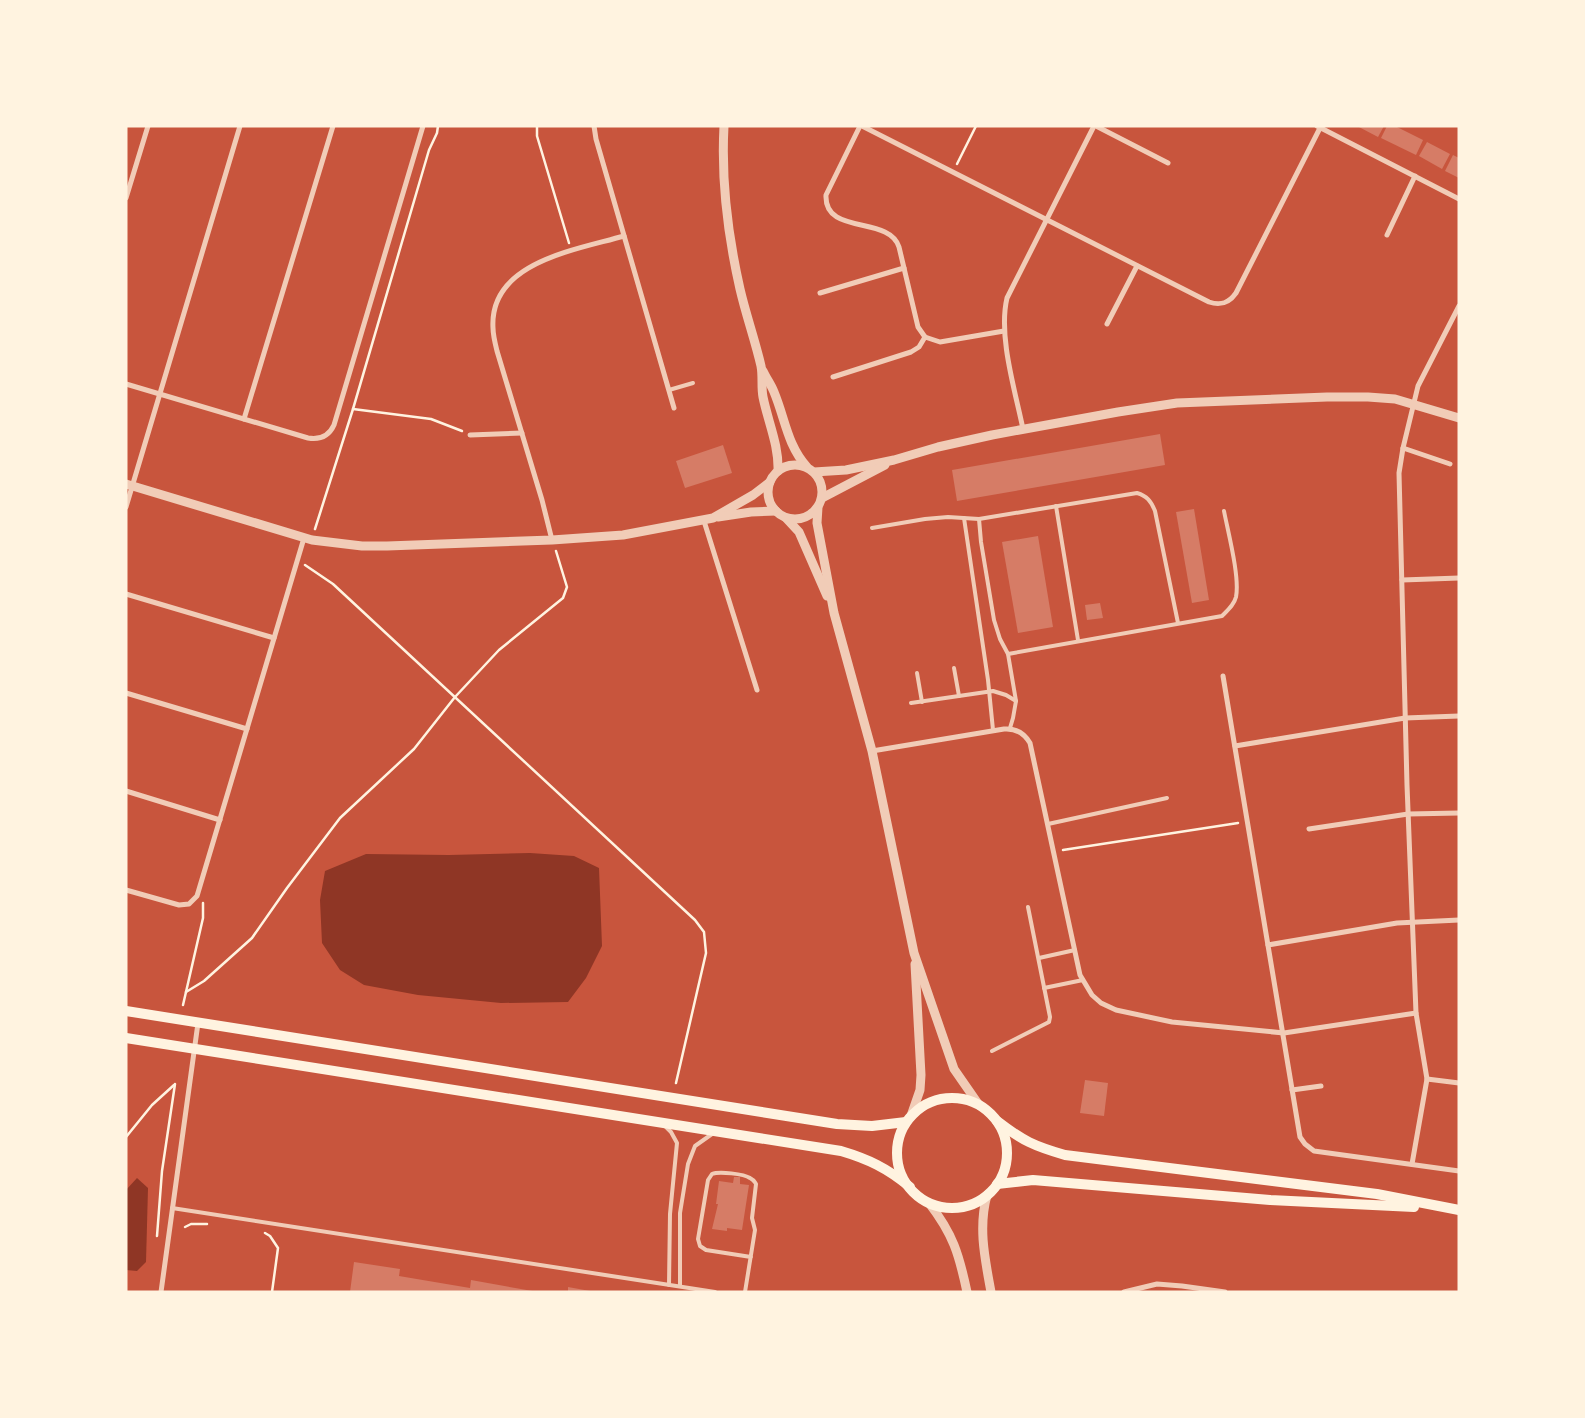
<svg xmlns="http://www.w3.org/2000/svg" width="1585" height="1418" font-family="'Libre Baskerville',serif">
  <rect width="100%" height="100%" fill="#c8553d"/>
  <g fill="#8f3625">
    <polygon points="530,853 574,856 599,868 602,946 586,978 568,1002 501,1003 418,995 364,985 340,970 322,943 320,900 325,871 366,854 449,855"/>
    <polygon points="137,1178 148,1188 146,1262 137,1271 126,1270 126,1190"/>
  </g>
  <g fill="#d67c66">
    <polygon points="1357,126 1384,126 1378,137"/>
    <polygon points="1387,126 1395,126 1423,140 1416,155 1381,138"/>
    <polygon points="1427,142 1450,154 1442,169 1419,156"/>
    <polygon points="1453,155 1459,158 1459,178 1445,171"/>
    <polygon points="1160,434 1165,465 957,501 952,470"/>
    <polygon points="723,445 732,473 685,488 676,461"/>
    <polygon points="1194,509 1209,600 1192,603 1176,512"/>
    <polygon points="1038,536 1053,627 1018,633 1002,542"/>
    <polygon points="1100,603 1103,618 1087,620 1085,605"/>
    <polygon points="1085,1080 1108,1083 1104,1116 1080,1113"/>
    <polygon points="734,1177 740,1177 740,1184 749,1185 742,1230 727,1228 727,1231 712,1229 718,1204 716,1204 719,1181 733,1183"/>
    <polygon points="354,1262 400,1269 399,1276 470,1288 471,1280 538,1292 350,1292"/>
    <polygon points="568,1287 590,1291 590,1292 568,1292"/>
  </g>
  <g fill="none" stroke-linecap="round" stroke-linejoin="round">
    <g stroke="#fff3e0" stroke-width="2.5">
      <polyline points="537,126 537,136 569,243"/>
      <polyline points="957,164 976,126"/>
      <polyline points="353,409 431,419 462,431"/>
      <polyline points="315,529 353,409 429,150 437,133 438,126"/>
      <polyline points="305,565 333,584 695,920 704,932 706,953 676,1083"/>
      <polyline points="1063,850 1238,823"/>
      <polyline points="186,992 204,981 252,938 287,888 340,818 414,749 455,697 499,650 563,598 567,587 556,551"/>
      <polyline points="183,1005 203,918 203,903"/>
      <polyline points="126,1137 152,1105 174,1085"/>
      <polyline points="185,1227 191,1224 207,1224"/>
      <polyline points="265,1233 270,1236 278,1248 272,1292"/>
      <polyline points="157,1236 162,1171 175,1084"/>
    </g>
    <g stroke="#f1ccb7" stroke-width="4">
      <polyline points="669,390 693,383"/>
      <polyline points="1056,506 1078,640"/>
      <polyline points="964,518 988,680 993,730"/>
      <polyline points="979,519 981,542 994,620 1000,639 1008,654 1016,701 1013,718 1010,728"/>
      <path d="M872,528L925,519L948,517L979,519L1137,493C1147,496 1151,501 1155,511L1178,623"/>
      <path d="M1008,654L1222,616C1228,610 1234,605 1236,597C1240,577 1228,532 1224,511"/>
      <polyline points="954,668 959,696"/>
      <polyline points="917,673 922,702"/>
      <polyline points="911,703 993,691 1006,695 1016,701"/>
      <polyline points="1048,824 1167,798"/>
      <polyline points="1039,958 1075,950"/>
      <polyline points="1044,988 1083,980"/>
      <polyline points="992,1051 1049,1022 1050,1017 1028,907"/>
      <polyline points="665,1126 671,1132 677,1143 670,1214 669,1285"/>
      <polyline points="172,1208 715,1292"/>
      <polyline points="680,1286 680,1213 688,1164 695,1146 712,1134"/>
      <path d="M745,1292L755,1230L752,1218L756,1184C754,1181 754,1180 750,1178C744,1174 719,1171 712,1174L708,1180L698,1239L700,1246L706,1250L751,1257"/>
    </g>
    <g stroke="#f1ccb7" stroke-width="5">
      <polyline points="594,126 596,139 674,408"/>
      <path d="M860,126L826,195C824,236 889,215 899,247L918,327L925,337L940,342L1004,331"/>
      <path d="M862,126L1209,302C1221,306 1229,303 1236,293L1321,126"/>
      <polyline points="1096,126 1168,163"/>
      <polyline points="1317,126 1459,199"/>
      <polyline points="126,198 148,126"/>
      <polyline points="1387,235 1415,176"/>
      <polyline points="820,293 904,268"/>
      <polyline points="1107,324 1137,266"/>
      <polyline points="833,377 911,352 919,347 925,337"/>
      <path d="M126,384L308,438C320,440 329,436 334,425L423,126"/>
      <polyline points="244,419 333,126"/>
      <path d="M1023,429C1015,390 998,336 1007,298L1094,126"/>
      <polyline points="470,435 522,433"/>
      <polyline points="1403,448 1450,464"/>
      <polyline points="126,507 240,126"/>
      <polyline points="704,521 757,690"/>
      <path d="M552,540L542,500L497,351C495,343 493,335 493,328C489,262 576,250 624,236"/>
      <polyline points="1402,580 1459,578"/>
      <polyline points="126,594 274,638"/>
      <polyline points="1223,676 1300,1137 1305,1144 1314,1151 1459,1171"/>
      <polyline points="126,693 247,729"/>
      <polyline points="1235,746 1405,718 1459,716"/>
      <path d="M872,751L1004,729C1016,728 1024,733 1030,743L1080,975L1092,995L1101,1003L1116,1010L1172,1022L1284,1033L1416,1013"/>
      <polyline points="126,791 220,820"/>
      <polyline points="1309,829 1408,814 1459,813"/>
      <polyline points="126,890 179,905 189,904 197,896 304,538"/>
      <polyline points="1268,945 1397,923 1459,920"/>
      <polyline points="1427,1079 1459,1083"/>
      <polyline points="1292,1090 1321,1086"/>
      <polyline points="1412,1164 1427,1079 1416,1013 1407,785 1399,473 1403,448 1418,386 1459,306"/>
      <polyline points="161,1292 198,1023"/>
      <polyline points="1124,1292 1157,1284 1182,1286 1225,1292"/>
    </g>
    <g stroke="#f1ccb7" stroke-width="9">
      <path d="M724,126C721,181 728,236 740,289C746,315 755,340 761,366C763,376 761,387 763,397C768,422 779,445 778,471"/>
      <path d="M763,371C766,378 771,384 774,392C785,418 787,445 807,467"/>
      <circle cx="795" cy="492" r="27"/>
      <polyline points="814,472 846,470 894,460 938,447 992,435 1118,412 1177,403 1327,397 1368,397 1395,399 1459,418"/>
      <polyline points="126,484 312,540 362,546 387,546 552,540 623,535 713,518 753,495 770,482"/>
      <polyline points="822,498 885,465"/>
      <polyline points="818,507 817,523 834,613 872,751 914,953 954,1069 979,1105"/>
      <polyline points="718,517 751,512 776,511"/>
      <polyline points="786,518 799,532 827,596"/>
      <polyline points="911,1116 920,1090 921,1075 915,964"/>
      <path d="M987,1195C978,1228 985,1259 991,1292"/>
      <path d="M929,1203C953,1234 959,1254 967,1292"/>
    </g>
    <g stroke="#fff3e0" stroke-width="10">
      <polyline points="126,1011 837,1124 872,1126 906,1122"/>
      <path d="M126,1038L841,1151C868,1159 887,1168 910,1187"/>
      <circle cx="952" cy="1153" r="55"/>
      <path d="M997,1121C1023,1141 1034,1146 1065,1155L1377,1194L1459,1210"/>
      <polyline points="997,1184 1033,1180 1270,1200 1414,1207"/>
    </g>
  </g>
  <rect width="1585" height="1418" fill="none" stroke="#fff3e0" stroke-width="255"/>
</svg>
